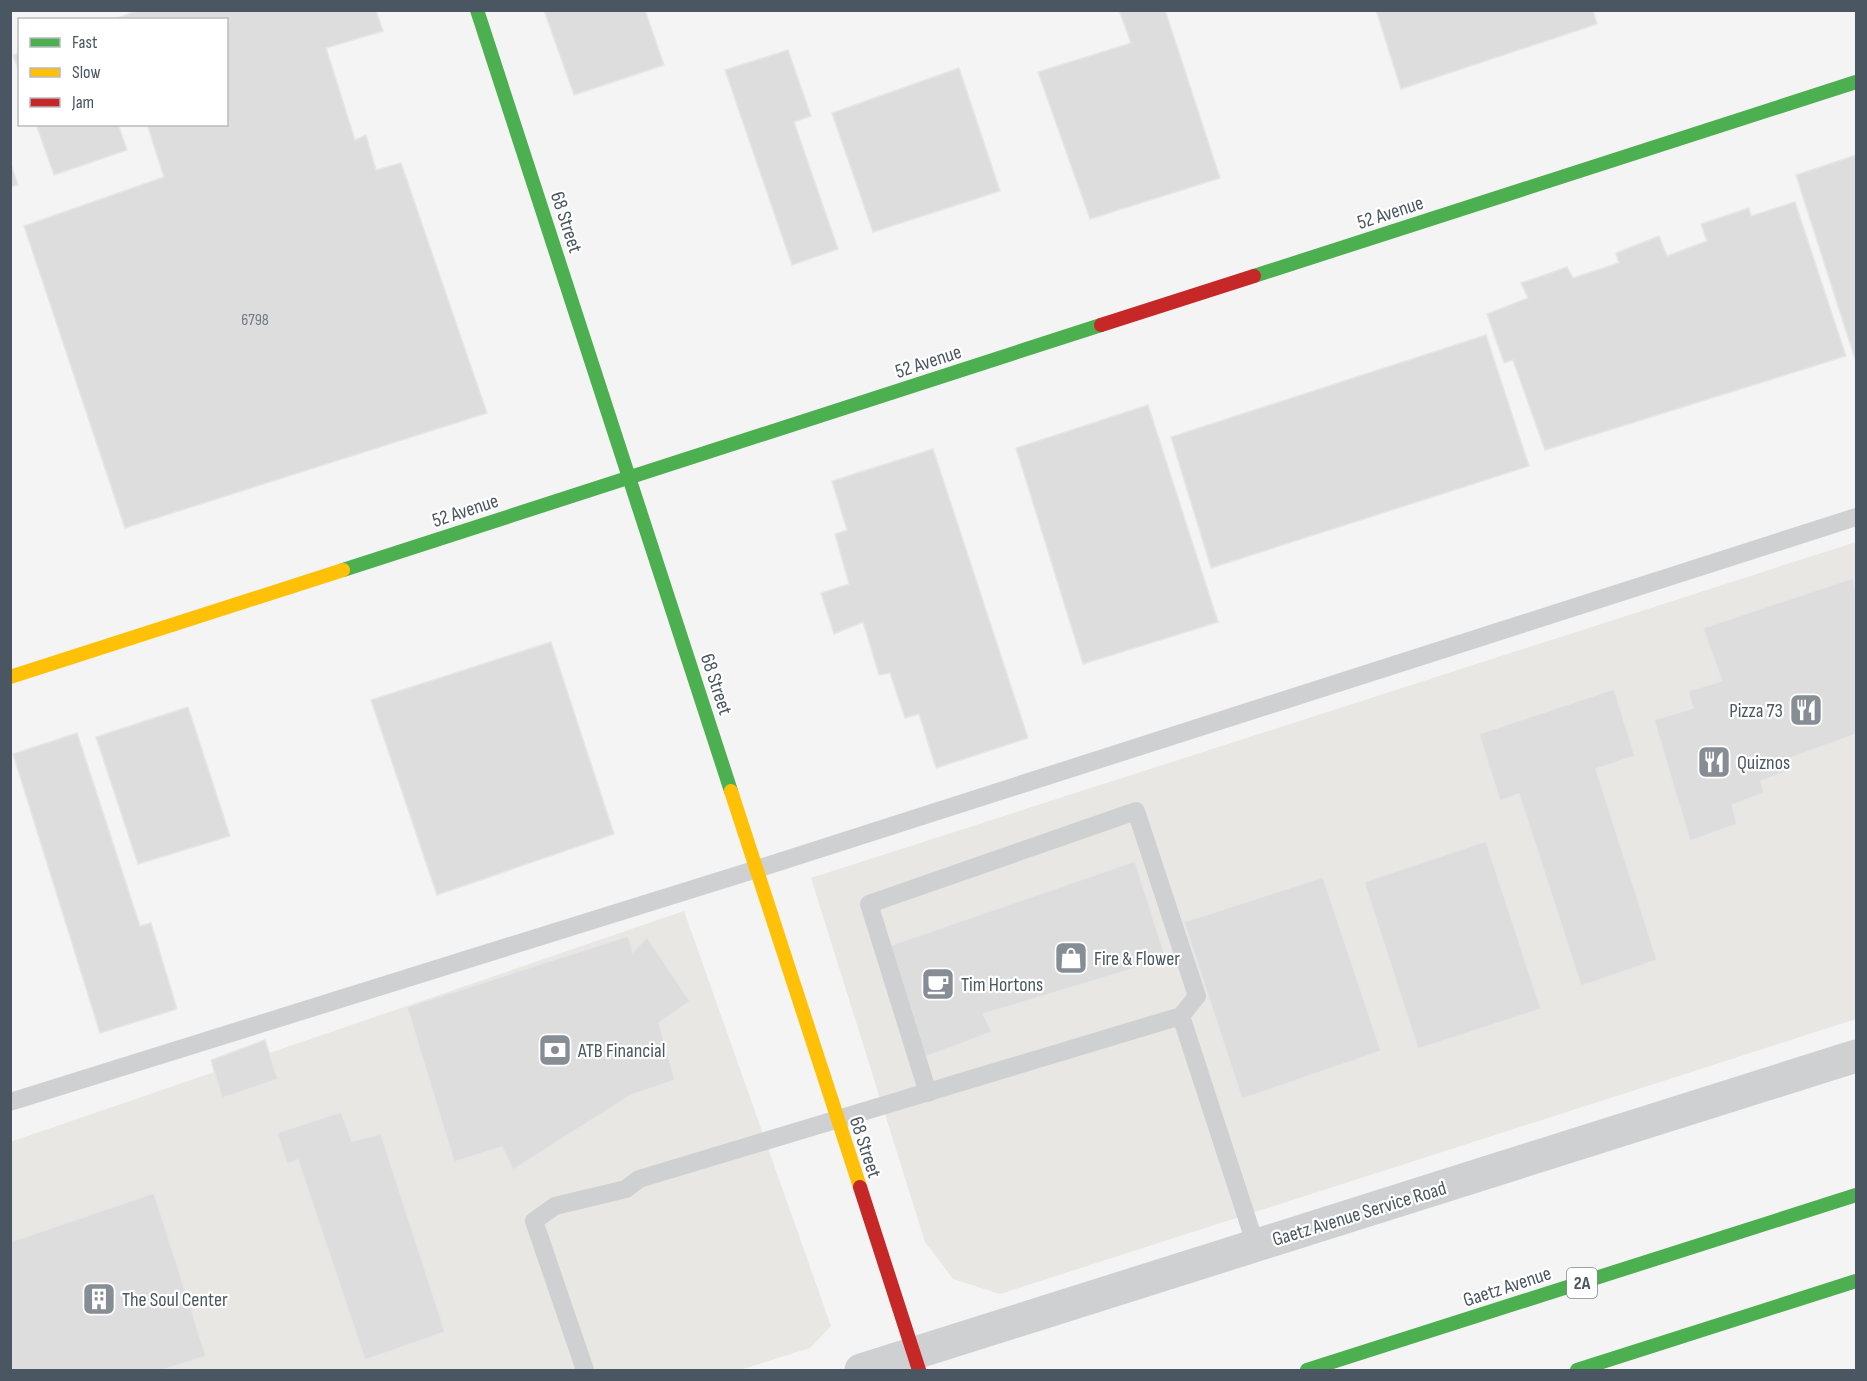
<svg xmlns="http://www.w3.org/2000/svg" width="1867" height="1381" font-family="'Sofia Sans Condensed',sans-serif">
  <rect width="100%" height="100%" fill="#f4f4f4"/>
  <g fill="#e8e7e3">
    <polygon points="1856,542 1856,1019 1000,1294 953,1279 925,1242 811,878"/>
    <polygon points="684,911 831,1326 810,1348 740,1370 11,1370 10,1142"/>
  </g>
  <g fill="#ddddde" stroke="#e5e6e7" stroke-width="1.5">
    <polygon points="139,10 376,10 383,31 326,48 355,140 366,135 376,170 401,163 487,413 125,528 24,226 164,177 147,124 226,124 226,20 112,20"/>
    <polygon points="544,10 645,10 664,65 574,95"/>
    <polygon points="1119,10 1165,10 1220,178 1090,219 1038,72 1131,43"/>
    <polygon points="1376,10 1593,10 1597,24 1401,89"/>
    <polygon points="788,50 811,116 794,122 838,249 792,265 725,70"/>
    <polygon points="20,53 20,75 13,55"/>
    <polygon points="959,68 1000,191 873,232 832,113"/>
    <polygon points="36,124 118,124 127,150 54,175"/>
    <polygon points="1856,155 1856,362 1796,175"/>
    <polygon points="10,162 18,185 10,187"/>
    <polygon points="1795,202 1846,356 1545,450 1513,360 1504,363 1487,314 1528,298 1521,283 1567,267 1573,278 1619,263 1616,253 1659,236 1667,256 1707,241 1701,224 1749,208 1751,216"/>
    <polygon points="1486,335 1529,466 1211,568 1171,437"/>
    <polygon points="1148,405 1218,622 1083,664 1016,448"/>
    <polygon points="933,449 1028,738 936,768 919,714 905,718 890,673 879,675 863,622 834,634 821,593 849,584 835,534 847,530 832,481"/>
    <polygon points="1853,578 1856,592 1856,734 1785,760 1787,771 1761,781 1764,793 1732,805 1737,824 1690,841 1654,720 1693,708 1688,691 1722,681 1703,628"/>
    <polygon points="551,642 614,834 437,895 371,700"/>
    <polygon points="1614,689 1635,756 1596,769 1657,960 1581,986 1519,794 1500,801 1479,734"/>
    <polygon points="188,707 230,836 138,864 96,737"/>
    <polygon points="77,733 140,926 151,923 177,1009 100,1033 13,754"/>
    <polygon points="1486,841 1541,1009 1418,1049 1364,882"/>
    <polygon points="1135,861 1166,959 983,1014 992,1032 925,1057 889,946"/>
    <polygon points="1323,877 1381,1051 1242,1099 1184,922"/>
    <polygon points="628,936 633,952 647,937 690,1001 659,1023 675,1080 631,1095 513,1170 502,1147 454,1162 407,1007"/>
    <polygon points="265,1040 278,1079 222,1098 211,1060"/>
    <polygon points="341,1112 352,1141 381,1134 445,1332 365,1360 298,1160 287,1164 277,1133"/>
    <polygon points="154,1193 206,1356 163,1370 10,1370 10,1242"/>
  </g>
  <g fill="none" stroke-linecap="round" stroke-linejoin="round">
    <g stroke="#ced0d2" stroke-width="18">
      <polyline points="928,1093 869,904 1136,811 1197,996 1181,1016"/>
      <polyline points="10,1102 757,869 1856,517"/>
      <polyline points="585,1370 534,1221 555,1206 626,1189 639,1179 1181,1016 1256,1246"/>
    </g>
    <polyline stroke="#ced0d2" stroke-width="33" points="861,1370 1856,1056"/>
    <g stroke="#4caf50" stroke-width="14">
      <polyline points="477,10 731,791"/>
      <polyline points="1254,276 1856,82"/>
      <polyline points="343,570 1101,325"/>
      <polyline points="1307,1370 1856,1195"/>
      <polyline points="1577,1370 1856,1281"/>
    </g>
    <g stroke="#ffc107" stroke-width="14">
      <polyline points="10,677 343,570"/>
      <polyline points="731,791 860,1187"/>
    </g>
    <g stroke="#c62828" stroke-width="14">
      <polyline points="1101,325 1254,276"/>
      <polyline points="860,1187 919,1370"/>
    </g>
  </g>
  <defs>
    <symbol id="restaurant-square" viewBox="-11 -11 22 22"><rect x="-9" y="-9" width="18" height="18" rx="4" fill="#868d94" stroke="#fff"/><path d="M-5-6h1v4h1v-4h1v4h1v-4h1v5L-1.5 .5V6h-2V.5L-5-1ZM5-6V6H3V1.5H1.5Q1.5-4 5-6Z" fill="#fff"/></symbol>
    <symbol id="shop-square" viewBox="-11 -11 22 22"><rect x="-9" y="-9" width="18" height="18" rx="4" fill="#868d94" stroke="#fff"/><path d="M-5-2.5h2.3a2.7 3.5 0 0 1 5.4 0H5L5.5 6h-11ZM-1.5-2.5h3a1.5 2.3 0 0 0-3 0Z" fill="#fff"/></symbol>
    <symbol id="cafe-square" viewBox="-11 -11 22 22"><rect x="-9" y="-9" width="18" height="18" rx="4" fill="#868d94" stroke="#fff"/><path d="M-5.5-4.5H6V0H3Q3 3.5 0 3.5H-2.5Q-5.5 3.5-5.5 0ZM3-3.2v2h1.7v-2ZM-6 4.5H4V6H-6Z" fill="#fff"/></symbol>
    <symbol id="bank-square" viewBox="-11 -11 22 22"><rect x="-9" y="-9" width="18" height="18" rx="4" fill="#868d94" stroke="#fff"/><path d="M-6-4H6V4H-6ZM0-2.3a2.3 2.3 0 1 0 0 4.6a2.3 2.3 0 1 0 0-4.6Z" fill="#fff"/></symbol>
    <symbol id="building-square" viewBox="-11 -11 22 22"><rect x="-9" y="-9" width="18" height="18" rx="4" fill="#868d94" stroke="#fff"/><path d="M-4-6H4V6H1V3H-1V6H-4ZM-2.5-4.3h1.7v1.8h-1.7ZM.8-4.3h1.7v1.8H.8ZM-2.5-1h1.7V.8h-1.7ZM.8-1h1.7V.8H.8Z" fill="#fff"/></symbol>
  </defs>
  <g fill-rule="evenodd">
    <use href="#restaurant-square" x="1787" y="691" width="38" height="38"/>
    <use href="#restaurant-square" x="1695" y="743" width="38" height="38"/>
    <use href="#shop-square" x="1052" y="939" width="38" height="38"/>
    <use href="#cafe-square" x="919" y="965" width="38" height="38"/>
    <use href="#bank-square" x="536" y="1031" width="38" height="38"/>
    <use href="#building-square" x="80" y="1280" width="38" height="38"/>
  </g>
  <g text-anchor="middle" stroke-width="4.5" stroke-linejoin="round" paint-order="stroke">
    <g font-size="16" fill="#707881">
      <text x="255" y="325">6798</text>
    </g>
    <rect fill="#fff" stroke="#808990" stroke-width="1.5" x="1567" y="1268" width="30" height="30" rx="4.5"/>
    <g font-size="18" font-weight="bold" fill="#4a5661">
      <text x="1582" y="1289">2A</text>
    </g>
    <g font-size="20" fill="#4a5661" stroke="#fff">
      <text transform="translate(1390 212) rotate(-18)" y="7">52 Avenue</text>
      <text transform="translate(567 222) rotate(72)" y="7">68 Street</text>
      <text transform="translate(928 361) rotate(-18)" y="7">52 Avenue</text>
      <text transform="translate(465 510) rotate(-18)" y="7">52 Avenue</text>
      <text transform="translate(717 684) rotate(72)" y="7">68 Street</text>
      <text transform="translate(866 1147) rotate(72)" y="7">68 Street</text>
      <text transform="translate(1359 1213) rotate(-17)" y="7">Gaetz Avenue Service Road</text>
      <text transform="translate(1507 1286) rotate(-18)" y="7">Gaetz Avenue</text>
    </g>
    <g font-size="20" fill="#4a5661" stroke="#fff" text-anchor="start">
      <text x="1783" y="717" text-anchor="end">Pizza 73</text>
      <text x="1737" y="769">Quiznos</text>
      <text x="1094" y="965">Fire &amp; Flower</text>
      <text x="961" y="991">Tim Hortons</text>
      <text x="578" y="1057">ATB Financial</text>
      <text x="122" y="1306">The Soul Center</text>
    </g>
  </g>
  <rect width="1867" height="1381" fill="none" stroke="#4a5661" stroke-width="24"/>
  <rect x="18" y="18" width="210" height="108" fill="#ffffff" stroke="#b7bbc0" stroke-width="1.5"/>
  <rect x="30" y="38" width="30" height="9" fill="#4caf50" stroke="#b7bbc0" stroke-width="1.5"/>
  <text x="72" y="48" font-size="18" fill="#4a5661">Fast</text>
  <rect x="30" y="68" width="30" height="9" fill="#ffc107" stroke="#b7bbc0" stroke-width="1.5"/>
  <text x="72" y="78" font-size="18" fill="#4a5661">Slow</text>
  <rect x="30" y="98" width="30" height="9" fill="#c62828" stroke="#b7bbc0" stroke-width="1.5"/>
  <text x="72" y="108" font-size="18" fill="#4a5661">Jam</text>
</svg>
